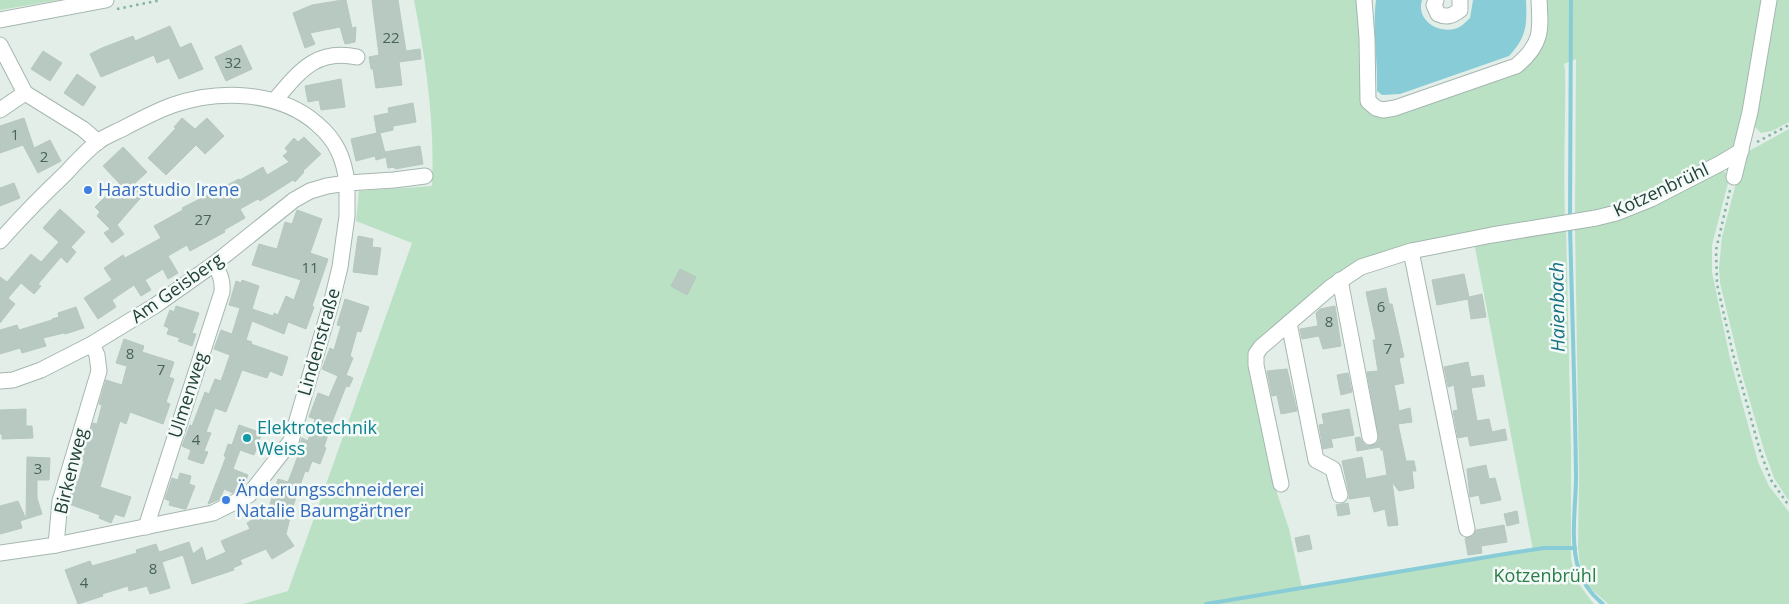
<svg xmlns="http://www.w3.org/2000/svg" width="1789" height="604" font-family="'Open Sans',sans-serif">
  <rect width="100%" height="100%" fill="#e3eee9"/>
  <g fill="#bae1c4">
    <polygon points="0,0 59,0 0,10"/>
    <path d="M414,0H1360L1369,112L1526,66C1544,51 1542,22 1545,0H1765L1738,140L1732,149L1636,201L1575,217L1576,59L1564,64L1565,69C1566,119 1563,169 1565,218L1382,254L1250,362L1277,493L1289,529L1302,588L1533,550L1474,242L1566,227L1571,448V558C1575,579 1581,588 1594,604H243L288,591L412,243L356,221L359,191L432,186C435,124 426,61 414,0Z"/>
    <polygon points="1773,0 1789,0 1789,122 1772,131 1761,133 1754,126"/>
    <polygon points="1789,129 1789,501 1774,478 1764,450 1742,374 1720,283 1719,268 1722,237 1743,156 1747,152"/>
    <path d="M1721,169C1727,173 1728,176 1728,183L1712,245V272L1729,354L1758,462L1769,486L1789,512V604H1608L1588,586L1580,565L1578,548L1579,477L1575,226Z"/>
  </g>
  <path fill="#87ccd7" d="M1376,0H1422C1416,19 1436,33 1454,29C1460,28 1466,22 1470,18L1473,0H1526C1527,25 1527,37 1509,56L1400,94L1382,95L1377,91C1378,61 1372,30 1376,0Z"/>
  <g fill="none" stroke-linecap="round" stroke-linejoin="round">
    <g stroke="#87ccd7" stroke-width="4">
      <polyline points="1570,218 1571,0"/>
      <path d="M1570,225C1572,309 1575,392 1576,476C1576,505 1570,539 1578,567C1582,583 1591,594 1603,604"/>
      <polyline points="1206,604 1511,553 1544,548 1575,548"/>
    </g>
  </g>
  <g fill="#b8c9c2" stroke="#b5c8c0">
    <polygon points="342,0 346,0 352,28 356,27 355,42 345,44 340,27 310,33 315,44 305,48 293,13 312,5"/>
    <polygon points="372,0 398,0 406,51 420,49 421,59 399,62 402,85 376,88 373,69 371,69 369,57 379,55"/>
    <polygon points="170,26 180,48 191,43 203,69 179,79 169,58 157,63 154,55 101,77 90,54 102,48 133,36 135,41"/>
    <polygon points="241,45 252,69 226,81 215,57"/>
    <polygon points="43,51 62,63 50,81 31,69"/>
    <polygon points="77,74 96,87 83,106 64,93"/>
    <polygon points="341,79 345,107 321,110 319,100 308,102 305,86"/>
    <polygon points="413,103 416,122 393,126 393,130 380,133 386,157 376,160 375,156 356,161 351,139 377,133 374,116 389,113 388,108"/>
    <polygon points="24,118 34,148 50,140 61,161 38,173 23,145 0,153 0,126"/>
    <polygon points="182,118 195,129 207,118 224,136 205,154 196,145 166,175 148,158 176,128 174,127"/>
    <polygon points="304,137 321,154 303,171 304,172 295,182 293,180 260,201 258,199 240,209 245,218 224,230 225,232 190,251 187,245 168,256 178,273 168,279 163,269 145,280 151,290 141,296 134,285 112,300 116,307 98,319 84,298 112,280 104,268 123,255 125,258 161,238 154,226 183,210 182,208 239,179 240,180 263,167 267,175 289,162 283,156 288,152 285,148 294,138 298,142"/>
    <polygon points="420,146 423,164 395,169 395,167 388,168 385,152"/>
    <polygon points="123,147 147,172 133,185 144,194 117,225 124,234 112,243 104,233 110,229 97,216 100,212 95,207 119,183 103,166"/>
    <polygon points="14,183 20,198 0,206 0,188"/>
    <polygon points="60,209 85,232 71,247 76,252 67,263 61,257 38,284 41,286 34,294 21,283 8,298 15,304 0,323 0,277 7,282 31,254 41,262 59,242 43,228"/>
    <polygon points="297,210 322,219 310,253 328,259 312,306 314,307 306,329 288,322 284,334 252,321 246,340 252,342 251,344 288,357 282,376 270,371 267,378 242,370 226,412 215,408 206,432 211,433 204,451 208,452 203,464 188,459 191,450 182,446 190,425 192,426 205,392 209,394 215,379 221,381 230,355 214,349 221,330 232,334 240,308 229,305 236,281 241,283 242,280 259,286 252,309 273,316 274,313 278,315 286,296 294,300 301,280 252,265 259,244 277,249 285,222 292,224"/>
    <polygon points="358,236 373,239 372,247 381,248 377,275 353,272"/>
    <polygon points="680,269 696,277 687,295 671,286"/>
    <polygon points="1464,274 1469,297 1482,294 1486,317 1471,319 1468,299 1437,305 1432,280"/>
    <polygon points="1386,288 1389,304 1392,304 1404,357 1399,358 1404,383 1394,385 1399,411 1410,408 1412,422 1398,424 1406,461 1414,461 1416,471 1412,471 1414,488 1399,491 1392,482 1398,525 1388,526 1385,509 1374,512 1370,496 1349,499 1349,493 1342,461 1362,457 1366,479 1387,475 1383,450 1381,450 1380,447 1357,451 1355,438 1360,437 1363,443 1367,446 1376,444 1379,440 1367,372 1378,371 1373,340 1376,340 1366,292"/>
    <polygon points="345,299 369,307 361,332 357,331 350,356 353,358 346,375 353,378 349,387 346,386 332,422 324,447 326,448 320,464 312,461 308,472 305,471 293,506 286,534 294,546 272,559 266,549 240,560 242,564 233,568 234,570 192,584 183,555 162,562 170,588 150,594 147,586 129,591 128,586 102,594 103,596 78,604 65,570 90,561 92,566 137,553 136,550 156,544 159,552 189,542 193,554 202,547 206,561 226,552 221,541 250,529 247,523 268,510 278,479 288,482 298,456 293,454 299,446 302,438 308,441 315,419 309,417 318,393 329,397 338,376 322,369 330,348 334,350 341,326 337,325"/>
    <polygon points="176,306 199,313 192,333 196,334 192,346 178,341 180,338 167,334 169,328 164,326 170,310 174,312"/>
    <polygon points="1335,306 1341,346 1323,349 1319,336 1302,339 1300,329 1318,326 1316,313 1320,309"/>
    <polygon points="76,307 84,328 65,334 64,333 43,338 46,346 22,353 20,348 0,354 0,330 17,325 19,330 52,320 52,319 59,317 58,313"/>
    <polygon points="124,339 144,346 142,352 174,362 169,377 174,379 166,402 170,404 163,424 130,412 126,424 120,421 100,487 131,497 124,517 115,514 111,523 99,518 100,515 69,504 76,481 78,482 84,461 82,460 93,423 97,424 102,405 99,404 106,380 122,385 127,366 116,363"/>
    <polygon points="1468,362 1471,377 1483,375 1485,386 1471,388 1477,421 1489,419 1492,432 1505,429 1507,440 1470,446 1468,436 1458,438 1453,411 1458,410 1454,385 1448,387 1444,367"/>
    <polygon points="1287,369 1297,411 1281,414 1277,395 1272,396 1267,371"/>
    <polygon points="1348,373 1352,392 1341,395 1337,375"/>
    <polygon points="26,409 26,426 32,426 33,438 2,439 2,434 0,434 0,410"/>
    <polygon points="1349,409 1354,435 1331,439 1333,447 1323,449 1319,425 1324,424 1322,414"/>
    <polygon points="239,425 262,433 254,455 240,450 233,469 248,475 243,488 233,493 224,489 220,499 208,504 226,457 224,456 228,444 232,445"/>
    <polygon points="27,457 50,458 49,480 37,480 37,498 42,514 26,519"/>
    <polygon points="1486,465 1489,479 1495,478 1501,500 1481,504 1479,495 1470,497 1467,469"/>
    <polygon points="180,473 191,476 189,484 195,486 186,509 184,509 169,505 170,501 165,499 172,478 178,480"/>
    <polygon points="18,501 26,519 20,521 22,528 0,534 0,506"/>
    <polygon points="1348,503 1350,514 1338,516 1336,505"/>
    <polygon points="1517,511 1519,523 1507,526 1504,514"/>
    <polygon points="1504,525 1507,542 1481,546 1482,553 1468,555 1465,538 1473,536 1476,530"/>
    <polygon points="1309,535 1312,549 1298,552 1295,538"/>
  </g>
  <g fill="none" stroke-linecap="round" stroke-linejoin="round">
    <defs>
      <g id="minor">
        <path d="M1364,0L1367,38L1368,101L1376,108L1383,110L1395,108L1516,66C1542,45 1541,31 1539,0"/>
        <path d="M1436,0L1434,5L1438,14C1447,18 1452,16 1460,10V0"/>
        <polyline points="0,20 106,0"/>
        <polyline points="0,45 25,93 83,129 98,142"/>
        <path d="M275,100C299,72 316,48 357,57"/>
        <polyline points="0,110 25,93"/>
        <polyline points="1734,177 1750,112 1769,0"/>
        <path d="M0,241C21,217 43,195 66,173C76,162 87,150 99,141C106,136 114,133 122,129C139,120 156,111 173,105C219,89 280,91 317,124C336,140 344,158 347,183L327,186L310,191L294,200L214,264L156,305L92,344L41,370L13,380L0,381"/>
        <polyline points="1411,251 1467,529"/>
        <polyline points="1340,280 1370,437"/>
        <polyline points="1289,323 1316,460 1333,469 1340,495"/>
        <polyline points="1281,484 1256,365 1256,354 1261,347 1331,287 1361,267 1411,251 1492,235 1596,218 1616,213 1651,199 1721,163 1741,151"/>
        <path d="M146,527L222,292C223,280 220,274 214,264"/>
        <polyline points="56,545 213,513 249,495 291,441 332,300 340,267 347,216 347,183 394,180 425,176"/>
        <polyline points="0,553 56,545 60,501 99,371 97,355 92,344"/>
      </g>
    </defs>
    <use href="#minor" stroke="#a5b7b0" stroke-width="17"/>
    <g stroke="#81b4a3" stroke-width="2.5" stroke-dasharray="2.5 4" stroke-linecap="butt">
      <polyline points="117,9 161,0"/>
      <polyline points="1757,142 1789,125"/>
      <polyline points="1730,190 1716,250 1717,284 1733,354 1760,451 1771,480 1789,506"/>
    </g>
    <use href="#minor" stroke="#fff" stroke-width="15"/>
  </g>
  <g fill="#3f7fe0" stroke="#f4faf7" stroke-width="2">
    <circle cx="88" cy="190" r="5"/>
    <circle cx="226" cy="500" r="5"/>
  </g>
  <circle fill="#0f9aa8" stroke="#f4faf7" stroke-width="2" cx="247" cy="438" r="5"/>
  <g text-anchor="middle" stroke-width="5" stroke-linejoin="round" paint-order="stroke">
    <g font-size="15" fill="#47635a">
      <text x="391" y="43">22</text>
      <text x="233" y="68">32</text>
      <text x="15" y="140">1</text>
      <text x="44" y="162">2</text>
      <text x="203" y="225">27</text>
      <text x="310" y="273">11</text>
      <text x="1381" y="312">6</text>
      <text x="1329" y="327">8</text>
      <text x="1388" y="354">7</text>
      <text x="130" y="359">8</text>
      <text x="161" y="375">7</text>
      <text x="196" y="445">4</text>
      <text x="38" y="474">3</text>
      <text x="153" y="574">8</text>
      <text x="84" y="588">4</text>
    </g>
    <g font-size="18" fill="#366cbe" stroke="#f4faf7" text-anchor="start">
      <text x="98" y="196">Haarstudio Irene</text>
      <text x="236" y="496">Änderungsschneiderei<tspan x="236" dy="21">Natalie Baumgärtner</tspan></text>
    </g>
    <g font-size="18" fill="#214138" stroke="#f4faf7">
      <text transform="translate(1661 190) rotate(-25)" y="6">Kotzenbrühl</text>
      <text transform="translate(177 288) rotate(-35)" y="6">Am Geisberg</text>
      <text transform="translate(319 342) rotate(-74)" y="6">Lindenstraße</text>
      <text transform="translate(188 395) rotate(-72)" y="6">Ulmenweg</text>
      <text transform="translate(71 471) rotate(-76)" y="6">Birkenweg</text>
    </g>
    <g font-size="18" fill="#0d838f" stroke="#f4faf7" text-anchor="start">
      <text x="257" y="434">Elektrotechnik<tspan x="257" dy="21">Weiss</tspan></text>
    </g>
    <g font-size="18" fill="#287c47" stroke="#f4faf7">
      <text x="1545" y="582">Kotzenbrühl</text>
    </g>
    <g font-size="19" font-style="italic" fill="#167283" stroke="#f4faf7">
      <text transform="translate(1557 307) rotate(-91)" y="7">Haienbach</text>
    </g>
  </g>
</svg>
